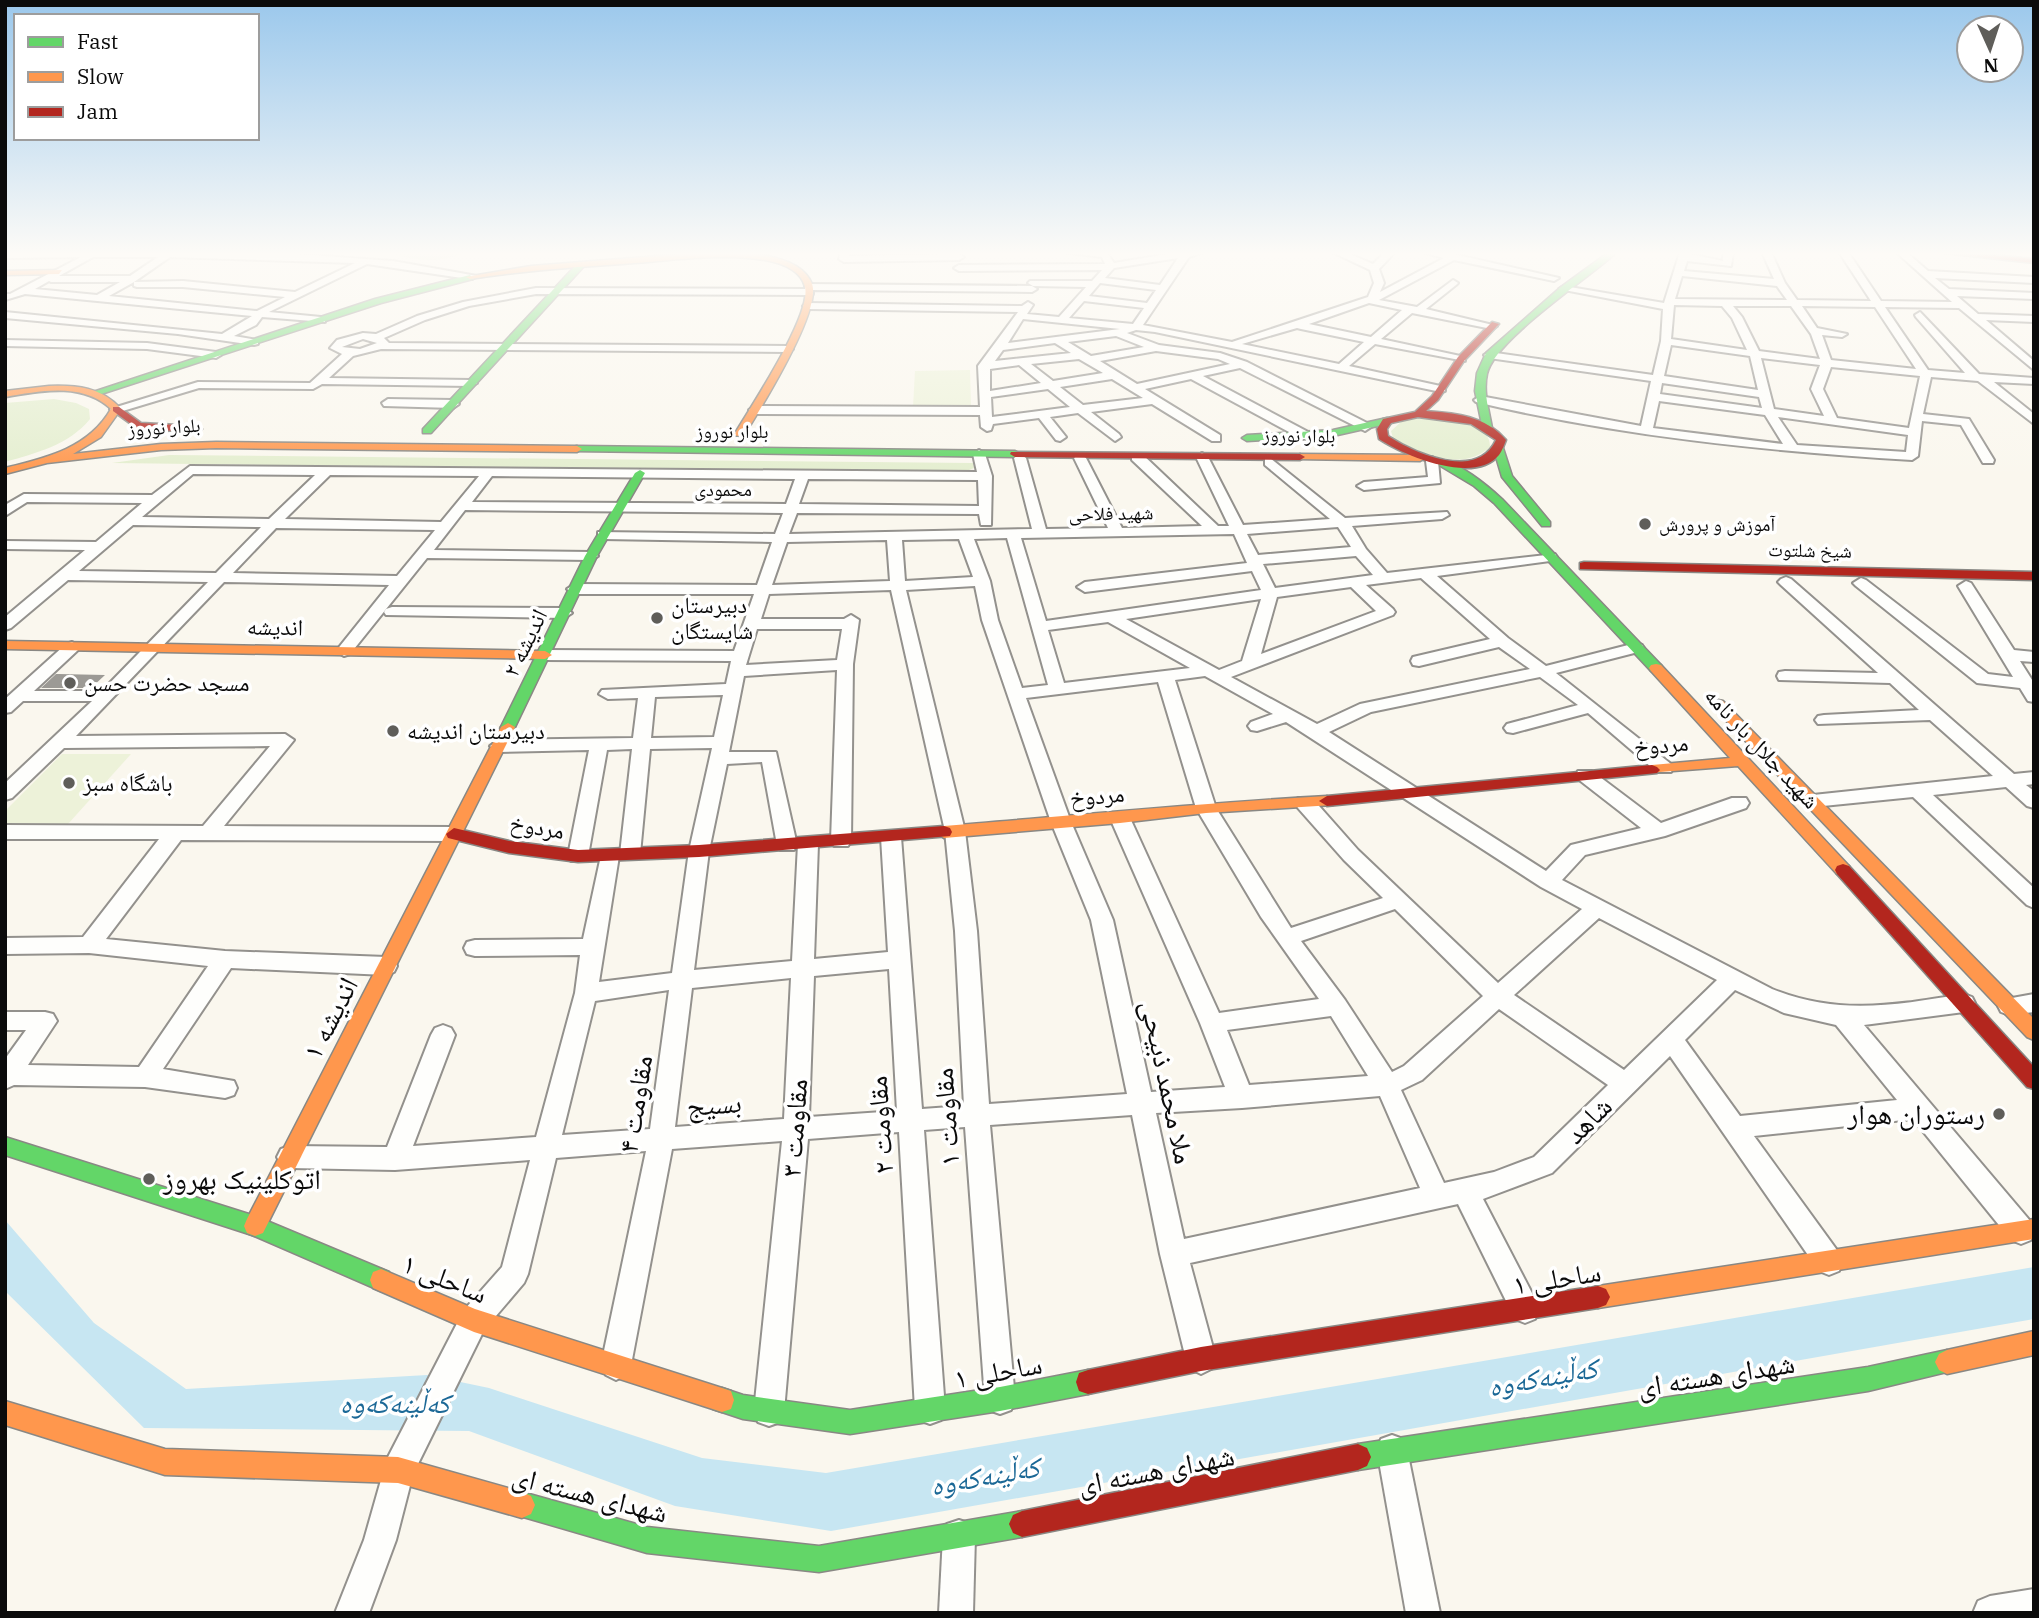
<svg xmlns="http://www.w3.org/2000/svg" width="2039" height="1618" font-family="'IBM Plex Serif','Noto Naskh Arabic',serif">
  <rect width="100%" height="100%" fill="#faf7ee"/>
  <g fill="#e4eecf">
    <path d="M54,399L76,403L89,409L90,419C69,445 36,453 5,462V403Z"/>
    <path d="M1415,418C1434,420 1492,419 1490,447C1462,473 1420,453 1393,438L1391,431L1402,421Z"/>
    <polygon points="169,455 973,463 974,468 961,473 112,463"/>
  </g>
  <path fill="#d5e5be" d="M384,252H467C435,265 416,260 384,252Z"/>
  <g fill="#edf2d9">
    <polygon points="970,370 971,406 913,407 915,371"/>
    <polygon points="62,754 131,754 68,824 5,823 5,811"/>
  </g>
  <polygon fill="#c7e6f2" points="5,1220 94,1323 186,1389 427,1375 489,1388 702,1458 826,1473 2034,1267 2034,1319 831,1531 675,1506 469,1431 144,1428 5,1291"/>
  <polygon fill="#9c9a95" points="56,674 59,674 105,675 91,688 41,688"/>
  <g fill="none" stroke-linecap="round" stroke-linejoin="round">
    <defs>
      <g id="street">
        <path d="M5,252L296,254L393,261L477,276L472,279L462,278L367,264L269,312L321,317L325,318V322L262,317L256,325L234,336L258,340V344L254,345L178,334L5,318V312L222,334L252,316L25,294L5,300V294H10L81,257L5,258ZM93,257H158L130,276H59ZM170,257L355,263L295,292L183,281L134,282ZM49,281L51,282H120L97,295L35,289ZM134,282V286L137,287H183L285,297L257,311L109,296Z"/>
        <polygon points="841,252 850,252 849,256 959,254 964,257 959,260 844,262 839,259"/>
        <path d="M1062,252H1106L1114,263L1180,252H1204L1189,257L1143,325L1232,342L1368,297L1374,283L1370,270L1332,252H1345L1373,264L1385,252H1395L1379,269L1384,283L1380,292L1444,258L1422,252L1453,254L1559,278L1554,281L1454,260L1379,300L1417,307L1453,280L1458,283L1456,285L1426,309L1497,326L1492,329L1412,313L1381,339L1465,357V361L1375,344L1349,366L1445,387V391L1441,392L1155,332L1136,330L1127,333L1159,345L1220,353L1247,362L1369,424L1371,427L1365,431L1240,368L1203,376L1310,433V439H1302L1191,379L1145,389L1220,435V441H1212L1152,404L1091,412L1119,434L1121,437L1115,441L1078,413L1050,417L1066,437L1060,441L1056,440L1039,418L993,424L991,430L987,431L981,427L980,415L755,414L749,410L755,406L980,407L978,366L1018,312L808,309L803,306L808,303L1022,306L1028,302L1033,305L1027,314L1059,317L1086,287L1033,286L1028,283L1030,281H1092L1102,270L959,271L954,268L959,265L1105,264L1102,257ZM1178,258L1160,285L1105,278L1114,268ZM1100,283L1156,290L1147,303L1089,296ZM1084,301L1144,308L1133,324L1069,318ZM1369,303L1402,310L1371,337L1309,324ZM1023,319L1120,329L1008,343ZM1297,328L1301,329L1364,342L1339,364L1242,344ZM1116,336L1144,347L1091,356L1068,342ZM1055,343L1071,353L995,361L1003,350ZM1156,351L1218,359L1230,364L1137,384L1100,361ZM1079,359L1103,373L1053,381L1031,364ZM1019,365L1041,383L990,391V369ZM1112,379L1143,398L1083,405L1060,387ZM1048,389L1070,407L992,417L991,397Z"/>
        <path d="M1680,252L1723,261V252H1733L1731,266L1687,261L1684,271L1774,279L1762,252H1771L1785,283L1797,300L1871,301L1839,252H1848L1881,301L1952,302L1896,252H1906L1928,271L2034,277V283L1935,278L1949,289L2034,293V299L1957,296L1978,314L2034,316V322L1986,320L2034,361V370L1959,308L1885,307L1928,370L1965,373L1916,317L1915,315L1920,312L1979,374L2034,378V384L1994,382L2034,414V424L1978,381L1931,377L1923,414L1969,419L1994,460L1993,463H1983L1961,425L1922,421L1918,456L1912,460C1766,451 1619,436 1476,402L1474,400L1480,396L1641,426L1651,381L1489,358L1484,355L1489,352L1653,375L1661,341L1663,309L1559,289L1564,286L1664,303ZM1682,276L1777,286L1787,300L1675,299ZM1674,305L1722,306L1732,318L1747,350L1671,339ZM1733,306H1791L1811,334L1820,359L1759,351L1742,317ZM1802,306L1875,307L1916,369L1831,360L1822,335L1842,337L1847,334L1817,328ZM1671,345L1750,356L1758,390L1664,376ZM1761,358L1820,365L1811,389L1824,416L1774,409ZM1831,367L1920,376L1909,428L1837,418L1823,389ZM1662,383L1759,397L1762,408L1660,394ZM1659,401L1765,415L1783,444L1653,428ZM1778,417L1908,435L1906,452L1797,445Z"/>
        <path d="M808,284L1032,286L1037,289L1032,292L813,290V294L810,295L536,294L469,306L425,320L384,338L389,343L788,346L793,349L788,352L381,349L353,356L329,378L471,380L477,383L471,386L322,384L313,389L199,388L116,413L110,409L198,382L310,383L342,354L330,348L337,340L363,333L376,334L417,316L463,302L536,288L805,289V285ZM363,339L377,343L360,349L342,347Z"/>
        <polygon points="5,340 147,343 216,352 221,355 216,358 147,349 5,346"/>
        <polygon points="388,399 453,400 459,404 453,408 384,406 382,403"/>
        <path d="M979,450L985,454L992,476L991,525H981L979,514L797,513L789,534L1032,529L1014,458L1020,454L1026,458L1046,529L1108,528L1074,458L1080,454L1086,458L1122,528L1202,526L1132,460V454H1142L1218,526H1229L1196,457L1202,453L1208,457L1243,525L1330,519L1265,465V459L1270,458L1345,518L1447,512L1449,515L1442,519L1352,526L1366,549L1387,573L1555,554L1557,557L1555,560L1550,561L1437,576L1508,638L1546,666L1636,643L1642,645L1644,648L1642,651L1556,673L1671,764L1673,768L1671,772H1657L1588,713L1513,733L1507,732L1504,728L1507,724L1578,705L1540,677L1371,712L1329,732L1546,871L1571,845L1641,828L1578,779L1576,775L1578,771H1592L1661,823L1732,798H1746L1749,803L1746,808L1665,836L1585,855L1562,880L1772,989C1839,1016 1895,1005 1964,994L1972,997L1975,1003L1972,1009L1964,1012L1864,1025L2031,1222L2034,1229L2031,1240L2021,1244L2011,1240L1913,1119L1754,1136L1839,1253L1843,1262L1839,1271L1829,1275L1819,1271L1670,1056L1552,1173L1483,1199L1535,1299L1539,1309L1535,1319L1525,1323L1515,1319L1458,1204L1190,1263L1216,1359L1211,1369L1201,1374L1191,1369L1186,1359L1160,1254L1132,1115L990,1125L1015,1399L1011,1410L1000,1414L989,1410L985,1399L965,1127L924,1130L945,1409L941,1420L930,1424L919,1420L915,1409L899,1132L808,1139L784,1411L780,1422L769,1426L758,1422L754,1411L782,1141L672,1149L631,1365L626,1375L616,1380L606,1375L601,1365L646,1151L556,1158L528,1274L524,1283L484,1330L413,1474L396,1540L369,1613H335L364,1540L387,1459L464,1310L502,1267L530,1160L395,1170L290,1168L281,1165L277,1157L281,1149L290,1146L387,1147L431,1035L435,1028L443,1025L451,1028L455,1035L413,1146L536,1137L575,993L580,955L475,956L467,954L464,948L467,942L475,940L583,939L602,851H616L619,856L599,982L672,973L689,851L712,748L650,749L640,854L637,859H623L620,854L632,749L607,750L588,856L585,861H571L568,856L589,750L499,752L490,746L499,740L633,738L638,698L608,699L599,694L602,690L726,684L731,661L545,660L537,655L545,650L734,651L754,594H575L567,589L575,584L757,585L772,542L603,539L598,538V532L775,534L783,513L465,510L434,550L591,552L598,556L591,560L427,558L350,654L344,656L336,651L389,585L224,582L76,736L285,734L294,740L224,826L454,827L461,829L464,834L461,839L454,841L181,840L106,939L225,951L386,957L394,960L397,966L394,972L386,975L231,968L163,1069L234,1081L237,1088L234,1095L225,1098L145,1087L14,1085L5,1089V1059L26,1030H5V1012H45L53,1014L57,1021L28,1065L139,1067L208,966L89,953L5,954V938L83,937L159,839H5V825L203,826L270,746L64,748L12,798L5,800V783L92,701H23L11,712L5,713V699L66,644L72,642L80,647L78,650L34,691H102L208,582L68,580L11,628L5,630V617L85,550L5,549V541L96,542L142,503L27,502L5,516V505L24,494L152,495L190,466L977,472L973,454ZM193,474L315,475L269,519L142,517ZM330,475L479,476L441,522L285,519ZM492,476L795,479L786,504L472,502ZM808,479L978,480L979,506L799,504ZM133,525L261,527L216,573L79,571ZM1338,527L1351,547L1258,555L1247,534ZM276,528L435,530L397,576L233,573ZM1234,534L1247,563L1085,582L1077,587L1085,592L1252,571L1261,590L1046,621L1021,538ZM1007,538L1048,685L1022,688L998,620L990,581L974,539ZM959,539L973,577L905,581L902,540ZM887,540L890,581L772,585L787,542ZM1356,556L1373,575L1275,588L1263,564ZM1421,578L1490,639L1413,657L1411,661L1413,665L1419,666L1499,647L1530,669L1360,704L1317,724L1231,677L1393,615L1395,612L1393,609L1366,585ZM975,586L982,620L1051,822L1091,920L1127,1094L989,1104L977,931L965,831L906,590ZM1351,587L1376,611L1261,654L1277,597ZM891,590L945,831L955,931L964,1106L922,1109L901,837L898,832H884L881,837L888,952L814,959L818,844L815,839H801L798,844L792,961L694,970L709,851L727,764L762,762L777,845L780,850H794L797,845L776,752H729L744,676L837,670L831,841L834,846H848L851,841L853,664L859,620L851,615L844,619H761L769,594ZM1261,599L1242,661L1219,670L1126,619ZM1108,622L1190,668L1064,683L1048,630ZM757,629H842L837,660L746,665ZM1205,676L1273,714L1251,722L1248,726L1251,730L1257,731L1286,722L1541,887L1582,909L1498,983L1358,850L1312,798H1298L1295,803L1298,808L1344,860L1383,898L1291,928L1216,808L1175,680ZM1158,682L1196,808L1261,917L1319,999L1219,1013L1130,818L1127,813H1113L1110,818L1200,1023L1225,1087L1151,1092L1113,920L1071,822L1026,698ZM723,695L714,737L651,738L655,697ZM1395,909L1483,996L1404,1066L1392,1072L1345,1000L1301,941ZM1599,918L1717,980L1624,1070L1514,995ZM889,969L897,1111L809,1117L814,976ZM791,978L784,1119L675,1127L692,988ZM669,990L650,1129L562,1135L595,1001ZM1735,990L1784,1013L1836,1025L1897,1100L1740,1116L1685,1040ZM1499,1009L1608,1085L1534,1157L1494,1172L1444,1183L1401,1090L1422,1080ZM1331,1016L1368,1076L1249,1085L1227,1030ZM1380,1096L1420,1188L1184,1239L1156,1113L1242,1108Z"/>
        <polygon points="1432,457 1438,461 1440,483 1364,490 1357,486 1364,482 1428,477 1426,461"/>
        <polygon points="1786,577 1791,579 2014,774 2034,772 2034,784 2026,785 2034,791 2034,808 2027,806 2006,787 1933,795 2034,888 2034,908 2027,905 1913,797 1813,807 1806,805 1803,801 1806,797 1813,795 1993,776 1930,720 1818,724 1815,720 1818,716 1824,715 1919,710 1890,683 1779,680 1777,676 1779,672 1785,671 1878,673 1781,585 1778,582 1781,579"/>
        <polygon points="1861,578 1866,580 1988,674 2013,677 1958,586 1966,581 1971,583 2014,650 2034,652 2034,662 2020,661 2034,683 2034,702 2028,701 2020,688 1977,683 1856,586 1853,583"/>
        <polygon points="392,607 564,608 572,613 564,618 386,615 384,612 386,609"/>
        <polygon points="2034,994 2034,1012 2009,1015 2001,1012 1998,1006 2001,1000"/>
        <polygon points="1392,1435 1403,1439 1407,1450 1440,1613 1406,1613 1377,1450 1381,1439"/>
        <polygon points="959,1520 971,1524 975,1536 973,1613 939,1613 943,1536 947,1524"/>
        <polygon points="2034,1589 2034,1613 1973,1613 1978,1601 1990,1596"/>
      </g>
      <g id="fast">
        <path d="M1609,252H1617C1589,278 1494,340 1487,374C1483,392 1489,410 1492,428L1483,430L1475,391L1477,373L1486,353L1561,287Z"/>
        <polygon points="579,262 586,264 431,433 423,433 423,429"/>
        <polygon points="470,275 473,279 381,303 98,395 90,393 375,299"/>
        <polygon points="1387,418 1391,419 1391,423 1333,436 1247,441 1242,438 1247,435 1333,430"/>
        <polygon points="577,446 1015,451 1020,454 1015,457 573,451 573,447"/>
        <polygon points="1495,448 1503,448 1512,476 1550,522 1550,526 1542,526 1502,477 1494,450"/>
        <path d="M1439,461C1456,459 1489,487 1502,499L1661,665L1663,668L1661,671H1651L1494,503L1474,486L1439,465Z"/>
        <polygon points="640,470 645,473 597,556 515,727 513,730 503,730 501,727 585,556 635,473"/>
        <polygon points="5,1137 255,1216 389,1272 392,1280 389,1288 381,1291 252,1235 5,1155"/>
        <polygon points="1947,1350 1955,1354 1959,1362 1955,1370 1868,1391 1358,1470 1349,1466 1345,1457 1349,1448 1358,1444 1868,1367"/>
        <polygon points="1088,1370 1097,1373 1100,1382 1097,1391 1088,1394 1000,1411 850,1434 743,1419 713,1409 710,1400 713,1391 722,1388 743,1395 850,1410 1000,1387"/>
        <polygon points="522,1492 647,1527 819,1546 1022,1511 1031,1515 1035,1524 1031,1533 1022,1537 819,1572 647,1553 513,1514 509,1505 513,1496"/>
      </g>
      <g id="slow">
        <path d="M694,253C725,252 798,248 812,284C822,311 759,411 743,437L734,435C750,408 812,315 805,287C794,241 670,261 635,263C580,267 525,270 470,279L466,277L531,266Z"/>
        <polygon points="62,270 59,274 5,275 5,271"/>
        <path d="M49,386C76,385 102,387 121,409L101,437L73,454L161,444L216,442L577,446L582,449L577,452L216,448L161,450L47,463L5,474V468C46,458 89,448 111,409C82,382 41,391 5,397V391Z"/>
        <polygon points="1300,454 1420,455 1425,458 1420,461 1296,459 1295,457"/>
        <polygon points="5,641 545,651 552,655 545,659 5,649"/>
        <polygon points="1656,664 1661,665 1849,866 1851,870 1849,874 1837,874 1738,766 1647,773 1644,770 1647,767 1652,765 1730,758 1651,671 1649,668 1651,665"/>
        <polygon points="1718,700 1723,701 2034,1019 2034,1040 2027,1037 1713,707 1711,704 1713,701"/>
        <polygon points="508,723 515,727 263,1233 255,1236 247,1233 244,1226 247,1219 501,727"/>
        <path d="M1327,796L1335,801L1333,805L1206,813L1120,823L944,838L936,832L944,826C1072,816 1199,803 1327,796Z"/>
        <polygon points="2034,1219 2034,1239 1598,1308 1590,1305 1586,1297 1590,1289 1598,1286"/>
        <polygon points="381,1269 475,1309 722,1388 731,1391 734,1400 731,1409 722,1412 474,1332 373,1288 370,1280 373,1272"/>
        <polygon points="2034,1331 2034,1355 1947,1374 1939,1370 1935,1362 1939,1354 1947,1350"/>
        <polygon points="5,1401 165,1449 398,1457 522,1492 531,1496 535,1505 531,1514 522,1518 398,1483 165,1475 5,1425"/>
      </g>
      <g id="jam">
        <polygon points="1935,252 1966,252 2034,259 2034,263"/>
        <path d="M1492,322L1499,324L1464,361L1438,400L1426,411C1455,413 1486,416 1506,440C1504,445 1502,451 1499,455C1474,485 1405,456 1379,439L1377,429L1383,419L1415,412L1432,396L1458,357ZM1418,417L1471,424L1496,440C1477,481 1416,454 1388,436L1387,429L1391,423Z"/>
        <polygon points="113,407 119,407 141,423 197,426 202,429 197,432 138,429 113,411"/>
        <polygon points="1011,452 1300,454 1305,457 1300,460 1015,457 1010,454"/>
        <polygon points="1584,562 2034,572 2034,580 1580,569 1580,563"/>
        <polygon points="1652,765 1657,767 1660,770 1657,773 1327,806 1319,801 1327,796"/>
        <polygon points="944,826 950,828 952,832 950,836 699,857 578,862 509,853 448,838 446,834 454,828 509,841 578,850 699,845"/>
        <polygon points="1843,864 1849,866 2034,1067 2034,1089 2027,1087 1837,874 1835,870 1837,866"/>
        <polygon points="1598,1286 1606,1289 1610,1297 1606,1305 1598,1308 1201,1371 1088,1394 1079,1391 1076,1382 1079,1373 1088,1370 1201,1347"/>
        <polygon points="1358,1444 1367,1448 1371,1457 1367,1466 1358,1470 1022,1537 1013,1533 1009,1524 1013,1515 1022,1511"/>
      </g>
    </defs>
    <use href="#street" stroke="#93918d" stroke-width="4"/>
    <use href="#fast" stroke="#898884" stroke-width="3"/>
    <use href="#slow" stroke="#898884" stroke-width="3"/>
    <use href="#jam" stroke="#898884" stroke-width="3"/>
    <use href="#street" fill="#fefefc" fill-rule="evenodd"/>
    <use href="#fast" fill="#63d668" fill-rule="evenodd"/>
    <use href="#slow" fill="#ff974d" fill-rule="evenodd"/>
    <use href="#jam" fill="#b3261e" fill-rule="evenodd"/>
  </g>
  <linearGradient id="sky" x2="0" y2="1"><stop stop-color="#9bc8ec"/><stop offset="0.53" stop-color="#fdfbf7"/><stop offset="1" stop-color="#fdfbf7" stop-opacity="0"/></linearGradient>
  <rect width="2039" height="479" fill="url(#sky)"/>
  <g fill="#5f5e5a" stroke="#fff" stroke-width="2.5">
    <circle cx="1645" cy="524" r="7"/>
    <circle cx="657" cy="618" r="7"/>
    <circle cx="70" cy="683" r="7"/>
    <circle cx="393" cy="731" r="7"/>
    <circle cx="69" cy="783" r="7"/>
    <circle cx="1999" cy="1114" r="7"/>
    <circle cx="149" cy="1179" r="7"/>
  </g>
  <g text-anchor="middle" stroke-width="7" stroke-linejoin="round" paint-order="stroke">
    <g font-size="19" fill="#0b0b0b" stroke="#fff">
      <text transform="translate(164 427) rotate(-4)" y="7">بلوار نوروز</text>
      <text x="732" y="438">بلوار نوروز</text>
      <text transform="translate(1299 435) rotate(1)" y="7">بلوار نوروز</text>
      <text x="723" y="496">محمودی</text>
      <text transform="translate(1111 513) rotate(-1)" y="7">شهید فلاحی</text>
      <text transform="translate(1810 550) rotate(1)" y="7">شیخ شلتوت</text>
    </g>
    <g font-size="19" fill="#0b0b0b" stroke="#fff" text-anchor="start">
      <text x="1659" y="531">آموزش و پرورش</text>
    </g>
    <g font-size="23" fill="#0b0b0b" stroke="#fff" text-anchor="start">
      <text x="671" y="613">دبیرستان<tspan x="671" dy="26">شایستگان</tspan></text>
      <text x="84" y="691">مسجد حضرت حسن</text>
      <text x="407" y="739">دبیرستان اندیشه</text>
      <text x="83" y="791">باشگاه سبز</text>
    </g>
    <g font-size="23" fill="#0b0b0b" stroke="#fff">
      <text transform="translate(275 627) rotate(1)" y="8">اندیشه</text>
      <text transform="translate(525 643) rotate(-64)" y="8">اندیشه ۲</text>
      <text transform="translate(1661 745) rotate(-5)" y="8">مردوخ</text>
      <text transform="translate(1762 748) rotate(47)" y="8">شهید جلال بار نامه</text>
      <text transform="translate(1097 796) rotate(-5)" y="8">مردوخ</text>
      <text transform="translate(537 827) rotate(9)" y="8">مردوخ</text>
    </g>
    <g font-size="28" fill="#0b0b0b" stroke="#fff">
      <text transform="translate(330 1018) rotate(-63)" y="10">اندیشه ۱</text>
      <text transform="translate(1168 1082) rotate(78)" y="10">ملا محمد ذبیحی</text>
      <text transform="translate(635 1104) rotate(-81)" y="10">مقاومت ۴</text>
      <text transform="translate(714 1104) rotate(-4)" y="10">بسیج</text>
      <text transform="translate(946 1117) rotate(-94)" y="10">مقاومت ۱</text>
      <text transform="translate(1588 1120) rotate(-45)" y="10">شاهد</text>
      <text transform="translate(880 1125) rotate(-94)" y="10">مقاومت ۲</text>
      <text transform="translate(794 1128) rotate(-86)" y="10">مقاومت ۳</text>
      <text transform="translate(445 1278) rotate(22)" y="10">ساحلی ۱</text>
      <text transform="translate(1557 1278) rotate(-9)" y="10">ساحلی ۱</text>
      <text transform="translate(998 1371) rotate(-10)" y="10">ساحلی ۱</text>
      <text transform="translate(1716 1375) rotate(-9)" y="10">شهدای هسته ای</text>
      <text transform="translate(1156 1470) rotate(-11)" y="10">شهدای هسته ای</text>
      <text transform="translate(590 1494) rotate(14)" y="10">شهدای هسته ای</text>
    </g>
    <g font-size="28" fill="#0b0b0b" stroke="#fff" text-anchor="end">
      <text x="1985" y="1124">رستوران هوار</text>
      <text x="163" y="1189" text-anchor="start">اتوکلینیک بهروز</text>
    </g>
    <g font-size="28" font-style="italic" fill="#1b6896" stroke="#fff">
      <text transform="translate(1543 1377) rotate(-10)" y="10">کەڵینەکەوە</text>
      <text x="395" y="1413">کەڵینەکەوە</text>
      <text transform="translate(985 1476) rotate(-10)" y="10">کەڵینەکەوە</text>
    </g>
  </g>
  <rect width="2039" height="1618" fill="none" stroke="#0b0b0b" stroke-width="14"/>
  <rect x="14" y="14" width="245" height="126" fill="#ffffff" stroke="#9d9d9d" stroke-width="2"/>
  <rect x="28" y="37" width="35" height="10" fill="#63d668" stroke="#9d9d9d" stroke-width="2"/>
  <text x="77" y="49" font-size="21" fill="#0b0b0b">Fast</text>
  <rect x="28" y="72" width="35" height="10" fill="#ff974d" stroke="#9d9d9d" stroke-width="2"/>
  <text x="77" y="84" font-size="21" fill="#0b0b0b">Slow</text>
  <rect x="28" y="107" width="35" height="10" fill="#b3261e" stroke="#9d9d9d" stroke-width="2"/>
  <text x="77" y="119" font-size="21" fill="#0b0b0b">Jam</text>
  <g transform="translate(1990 49) rotate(177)"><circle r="33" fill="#ffffff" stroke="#9d9d9d" stroke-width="2"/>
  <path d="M0-5L12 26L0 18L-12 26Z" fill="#5f5e5a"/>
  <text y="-10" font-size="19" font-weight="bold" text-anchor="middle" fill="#0b0b0b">N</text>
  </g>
</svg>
